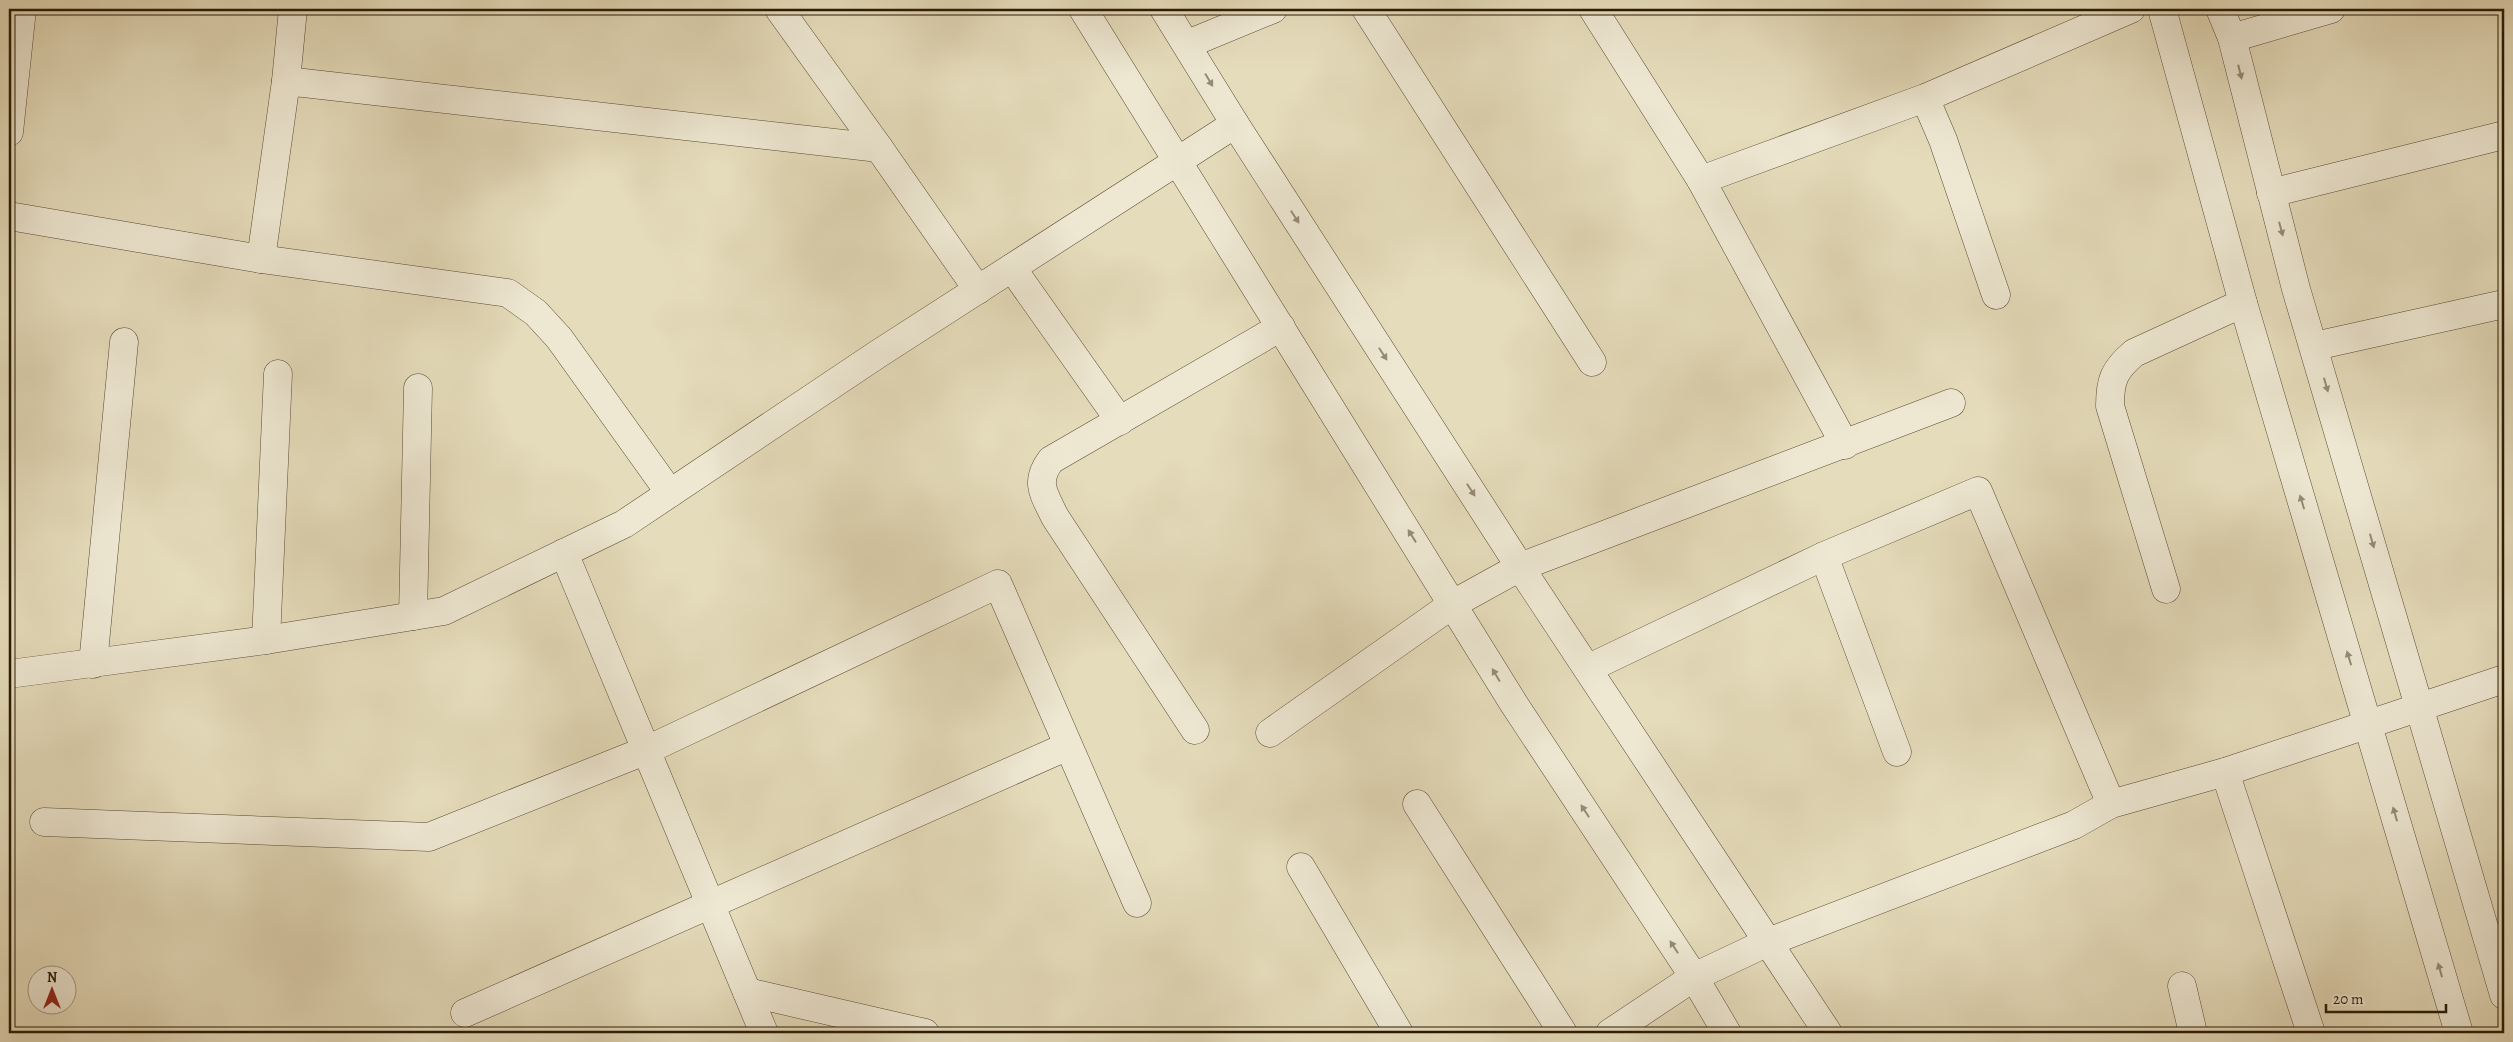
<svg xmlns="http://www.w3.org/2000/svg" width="2513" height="1042" font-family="Alegreya,serif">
  <rect width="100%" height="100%" fill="#e5dcbb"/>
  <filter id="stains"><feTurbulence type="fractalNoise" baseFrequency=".004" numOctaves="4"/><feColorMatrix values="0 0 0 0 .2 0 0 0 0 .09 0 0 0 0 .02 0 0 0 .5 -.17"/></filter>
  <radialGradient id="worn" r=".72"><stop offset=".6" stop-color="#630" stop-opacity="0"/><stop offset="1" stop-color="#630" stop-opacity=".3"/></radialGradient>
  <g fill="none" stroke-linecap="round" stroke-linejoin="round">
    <defs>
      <g id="minor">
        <polyline points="1083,9 1514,704 1694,977 1727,1033"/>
        <polyline points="1164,9 1235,124 1520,567 1828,1033"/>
        <polyline points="1366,9 1592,362"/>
        <polyline points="1593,9 1701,180 1925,98 2131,9"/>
        <polyline points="2162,9 2243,303 2459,1033"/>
        <polyline points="2220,9 2232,38 2296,289 2504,995"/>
        <polyline points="2232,38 2331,9"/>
        <polyline points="1188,44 1273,9"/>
        <polyline points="286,81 293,9"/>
        <polyline points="1925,98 1943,140 1996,295"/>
        <polyline points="9,132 22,9"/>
        <polyline points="879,148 978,290"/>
        <polyline points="1701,180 1845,445"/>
        <polyline points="2271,193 2504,135"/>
        <polyline points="9,216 261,259 508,293 536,313 559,338 670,493"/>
        <polyline points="261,259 286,81 879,148 779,9"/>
        <polyline points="1012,268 1120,421"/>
        <polyline points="2315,346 2504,304"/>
        <polyline points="564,553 764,1033"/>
        <polyline points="1824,556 1897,752"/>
        <path d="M2166,589L2110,406C2110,380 2114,370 2134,353L2243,303"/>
        <polyline points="413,616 418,388"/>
        <polyline points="266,640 278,374"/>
        <polyline points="93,664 124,342"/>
        <polyline points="1589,668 1824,556 1978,491 2111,804"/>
        <polyline points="9,674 266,640 444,611 624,524 878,354 1235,124"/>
        <path d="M1195,730L1055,517C1044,494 1034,482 1051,460L1281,327"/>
        <polyline points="1270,733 1453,604 1520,567 1951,403"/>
        <polyline points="2225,772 2311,1033"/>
        <polyline points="1417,804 1563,1033"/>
        <polyline points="44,822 429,837 647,750 998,584 1137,903"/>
        <polyline points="1301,867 1399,1033"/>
        <polyline points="2182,986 2193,1033"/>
        <polyline points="747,992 925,1033"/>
        <polyline points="465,1013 1068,746"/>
        <polyline points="1610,1033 1694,977 1768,942 2074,825 2111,804 2225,772 2504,679"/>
      </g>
    </defs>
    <use href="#minor" stroke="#5a4a32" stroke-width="29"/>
    <use href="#minor" stroke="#eee8d3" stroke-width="28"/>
  </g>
  <defs><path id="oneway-solid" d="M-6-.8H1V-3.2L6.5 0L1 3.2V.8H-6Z" transform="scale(1.25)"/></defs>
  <g fill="#968b76">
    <use href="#oneway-solid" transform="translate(2240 72) rotate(76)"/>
    <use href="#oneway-solid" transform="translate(1209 80) rotate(59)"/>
    <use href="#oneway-solid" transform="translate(1295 217) rotate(57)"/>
    <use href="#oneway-solid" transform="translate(2281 229) rotate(75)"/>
    <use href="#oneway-solid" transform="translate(1383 354) rotate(57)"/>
    <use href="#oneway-solid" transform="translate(2326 385) rotate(74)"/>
    <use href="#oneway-solid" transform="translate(1471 490) rotate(57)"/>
    <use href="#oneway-solid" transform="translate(2302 502) rotate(-107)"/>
    <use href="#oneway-solid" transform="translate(1412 536) rotate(-122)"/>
    <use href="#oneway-solid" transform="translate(2372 541) rotate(74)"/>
    <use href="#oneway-solid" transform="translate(2349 658) rotate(-107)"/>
    <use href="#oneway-solid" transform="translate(1496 675) rotate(-121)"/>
    <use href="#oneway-solid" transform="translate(1585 811) rotate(-123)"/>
    <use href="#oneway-solid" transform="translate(2395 814) rotate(-106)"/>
    <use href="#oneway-solid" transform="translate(1674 947) rotate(-123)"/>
    <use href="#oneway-solid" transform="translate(2440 970) rotate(-106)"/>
  </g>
  <rect width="2513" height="1042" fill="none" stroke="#e5dcbb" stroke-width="30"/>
  <rect x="10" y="10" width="2493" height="1022" fill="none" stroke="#2b1a05" stroke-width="2.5"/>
  <rect x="15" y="15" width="2483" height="1012" fill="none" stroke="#2b1a05"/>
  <g transform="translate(52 990)"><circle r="24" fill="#eee8d3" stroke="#a09681"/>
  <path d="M0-4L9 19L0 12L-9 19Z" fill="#8f2418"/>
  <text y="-8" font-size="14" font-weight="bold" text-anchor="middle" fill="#2b1a05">N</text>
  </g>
  <path d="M2326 1004v8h120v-8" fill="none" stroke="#2b1a05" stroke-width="2.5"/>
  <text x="2333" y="1004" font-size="15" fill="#2b1a05" stroke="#eee8d3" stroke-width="4" paint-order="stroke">20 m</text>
  <rect width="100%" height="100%" filter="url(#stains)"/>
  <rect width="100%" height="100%" fill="url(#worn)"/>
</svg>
